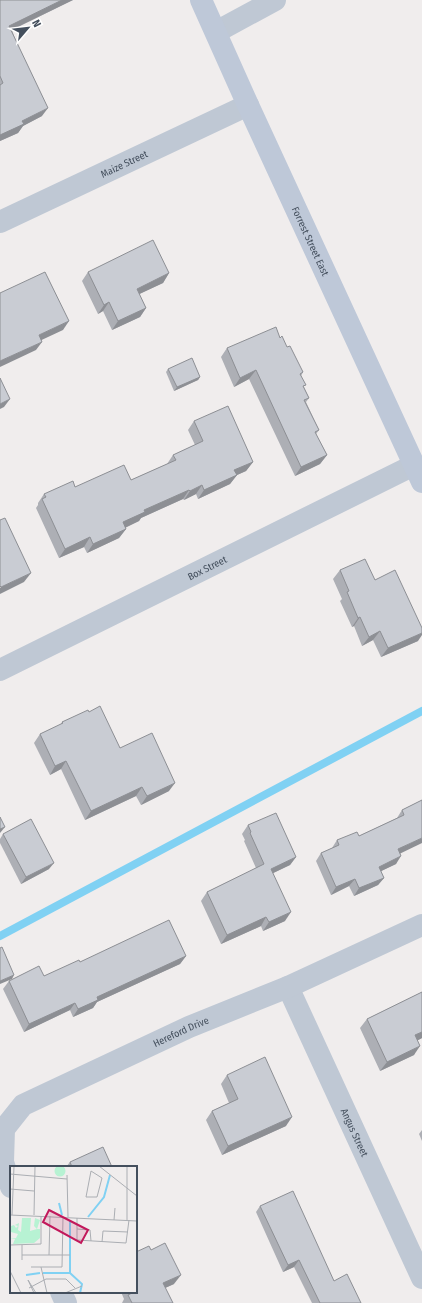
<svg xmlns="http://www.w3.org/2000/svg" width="422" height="1303" font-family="'Fira Sans Condensed',sans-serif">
  <rect width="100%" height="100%" fill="#f0eded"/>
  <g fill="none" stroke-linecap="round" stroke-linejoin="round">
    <polyline stroke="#80d1f3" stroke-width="8" points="0,936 422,711"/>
    <g stroke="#bfc8d4" stroke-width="22">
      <polyline points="216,32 275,0"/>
      <path id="s1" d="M0,222L248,105"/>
      <path id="s2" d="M0,670L414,465"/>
      <path id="s3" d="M288,987L422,1278"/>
      <path id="s4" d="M11,1187L3,1162L4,1129L23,1105L189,1027L288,987L422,925"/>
      <polyline points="61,1292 66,1303"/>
    </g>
    <path stroke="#bec8d8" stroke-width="22" id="s5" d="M201,0L248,105L422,482"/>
  </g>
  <g fill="#adafb5">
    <polygon points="0,0 73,0 12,30 42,116 23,126 18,133 0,141"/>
    <polygon points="88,272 169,273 163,283 139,294 146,308 140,317 112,330 103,311 98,314 82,281"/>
    <polygon points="280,338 303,372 301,376 304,387 309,398 306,402 319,430 316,434 327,455 320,464 295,476 249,379 234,387 221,357 227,348"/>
    <polygon points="168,369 200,377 198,380 174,391 166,372"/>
    <polygon points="194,421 253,462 246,471 237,475 230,484 198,499 196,494 184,500 183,499 141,518 139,521 125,528 126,529 119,538 87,553 84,547 59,558 36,508 38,505 38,503 44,494 75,487 131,480 167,464 173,455 195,445 188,430"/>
    <polygon points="340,570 375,580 418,641 381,657 373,640 362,646 354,626 352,627 340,601 342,599 333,579"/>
    <polygon points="89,712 120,748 169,791 141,805 136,796 85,820 61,769 50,775 34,743 40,734 60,725 62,722"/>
    <polygon points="422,800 396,864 381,871 384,878 378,885 354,896 349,886 331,895 316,861 321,853 332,848 337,840 359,836 397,818 402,810"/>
    <polygon points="248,825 296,857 290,865 273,873 285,921 263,931 261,926 221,944 201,901 207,892 256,868 244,841 245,840 242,834"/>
    <polygon points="3,834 49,869 21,884 0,843 0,839"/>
    <polygon points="186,956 180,964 97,1002 93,1008 73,1017 70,1010 24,1032 3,989 9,981 44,976 80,962"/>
    <polygon points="422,992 422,1038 418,1040 414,1055 380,1071 360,1028 367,1019"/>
    <polygon points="227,1075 286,1126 222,1155 206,1120 212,1111 229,1103 221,1084"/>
    <polygon points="422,1130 422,1141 419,1134"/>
    <polygon points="70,1162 112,1167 66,1167"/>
    <polygon points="260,1206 334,1281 361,1303 312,1303 294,1267 283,1272 256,1212"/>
    <polygon points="151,1250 174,1284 165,1288 173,1303 122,1303 124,1299 121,1292 136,1292"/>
  </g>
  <g fill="#8d8f94">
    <polygon points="62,0 73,0 3,34 9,26"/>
    <polygon points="48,108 42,116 23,126 18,133 0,141 0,135 22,121"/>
    <polygon points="169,273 163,283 131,298 137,289"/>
    <polygon points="109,302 103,311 98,314 104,305"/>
    <polygon points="146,308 140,317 112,330 118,321"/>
    <polygon points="69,321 63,330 33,344 39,335"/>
    <polygon points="42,342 36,350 0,367 0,361"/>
    <polygon points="256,370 249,379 234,387 240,378"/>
    <polygon points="200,377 198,380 174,391 177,387"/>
    <polygon points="10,399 4,407 0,409 0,404"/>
    <polygon points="327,455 320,464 295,476 301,467"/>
    <polygon points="253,462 246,471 237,475 230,484 198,499 204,490 234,470"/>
    <polygon points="202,485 196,494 184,500 190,491"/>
    <polygon points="189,490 183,499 141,518 139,521 116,532 123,522 144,510"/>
    <polygon points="126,529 119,538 87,553 93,544"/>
    <polygon points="90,537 84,547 59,558 65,549"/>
    <polygon points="31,573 24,582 0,594 0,588 1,587"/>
    <polygon points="360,617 354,626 352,627 358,618"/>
    <polygon points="380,631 373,640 362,646 369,637"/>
    <polygon points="422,633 422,635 418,641 381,657 388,648"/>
    <polygon points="66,761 61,769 50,775 55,766"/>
    <polygon points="175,783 169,791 141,805 147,796"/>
    <polygon points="142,787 136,796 85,820 91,811"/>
    <polygon points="5,827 0,833 0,829"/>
    <polygon points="422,838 422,843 393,857 398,849"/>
    <polygon points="401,856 396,864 373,875 379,867"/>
    <polygon points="296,857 290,865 265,877 271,869"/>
    <polygon points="54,863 49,869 21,884 26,877"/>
    <polygon points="384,878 378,885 354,896 359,888"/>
    <polygon points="355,879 349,886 331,895 336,887"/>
    <polygon points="291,912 285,921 263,931 269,922"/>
    <polygon points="266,917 261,926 221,944 227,935"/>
    <polygon points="186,956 180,964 97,1002 93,1008 73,1017 78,1009 97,997"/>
    <polygon points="14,975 12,979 0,984 0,981"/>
    <polygon points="75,1003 70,1010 24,1032 29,1024"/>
    <polygon points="422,1032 422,1038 409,1045 415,1035"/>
    <polygon points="420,1046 414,1055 380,1071 387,1062"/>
    <polygon points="292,1117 286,1126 222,1155 228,1146"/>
    <polygon points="299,1260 294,1267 283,1272 288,1265"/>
    <polygon points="181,1275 174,1284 156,1292 163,1283"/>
  </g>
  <g fill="#c9ccd3" stroke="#8d8f94">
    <polygon points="0,0 62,0 9,26 48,108 22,121 24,124 0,135 0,85 3,83 0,76"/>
    <polygon points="153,240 169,273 137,289 146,308 118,321 109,302 104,305 88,272"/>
    <polygon points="45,272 69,321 39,335 42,342 0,361 0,293"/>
    <polygon points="276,327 280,338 282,336 287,347 290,346 303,372 300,374 306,385 303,386 309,398 304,400 319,430 315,432 327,455 301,467 256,370 240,378 227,348"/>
    <polygon points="192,358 200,377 177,387 168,369"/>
    <polygon points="0,378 10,399 0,404"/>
    <polygon points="228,406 253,462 234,470 237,475 204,490 202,485 190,491 189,490 144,510 145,512 123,522 126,529 93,544 90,537 65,549 42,499 46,497 44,494 73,481 75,487 124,465 131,480 176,460 173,455 203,441 194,421"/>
    <polygon points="5,518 31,573 1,587 0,586 0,520"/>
    <polygon points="365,559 375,580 395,570 422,628 422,633 388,648 380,631 369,637 360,617 358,618 347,592 349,591 340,570"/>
    <polygon points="100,706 120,748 152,733 175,783 147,796 142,787 91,811 66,761 55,766 40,734 63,723 62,722 88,710 89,712"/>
    <polygon points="422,800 422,838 398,849 401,856 379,867 384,878 359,888 355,879 336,887 321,853 339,845 337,840 357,832 359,836 404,815 402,810"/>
    <polygon points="276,813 296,857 271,869 291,912 269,922 266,917 227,935 207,892 264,864 250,833 251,832 248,825"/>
    <polygon points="0,817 5,827 0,829"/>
    <polygon points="31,819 54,863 26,877 3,834"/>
    <polygon points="169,920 186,956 97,997 98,1000 78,1009 75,1003 29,1024 9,981 39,966 44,976 79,960 80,962"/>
    <polygon points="2,947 14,975 0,981 0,948"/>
    <polygon points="422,992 422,1032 415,1035 420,1046 387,1062 367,1019"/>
    <polygon points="265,1057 292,1117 228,1146 212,1111 238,1099 227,1075"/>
    <polygon points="103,1147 112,1167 72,1167 70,1162"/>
    <polygon points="293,1191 334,1281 347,1274 361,1303 320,1303 299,1260 288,1265 260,1206"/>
    <polygon points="165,1243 181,1275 163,1283 173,1303 132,1303 128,1295 132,1293 132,1292 136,1292 136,1252 149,1246 151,1250"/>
  </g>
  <g text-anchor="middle" stroke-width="3" stroke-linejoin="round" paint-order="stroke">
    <g font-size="10" fill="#444f5d" stroke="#fff">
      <text dy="4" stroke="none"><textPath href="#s1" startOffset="137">Maize Street</textPath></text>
      <text dy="4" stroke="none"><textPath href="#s5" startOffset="265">Forrest Street East</textPath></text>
      <text dy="4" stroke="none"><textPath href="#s2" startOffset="231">Box Street</textPath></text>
      <text dy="4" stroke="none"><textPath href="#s4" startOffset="264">Hereford Drive</textPath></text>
      <text dy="4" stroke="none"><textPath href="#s3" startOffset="160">Angus Street</textPath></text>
    </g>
  </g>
  <g transform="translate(10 1166)">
    <rect width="127" height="127" fill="#f0eded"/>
    <path d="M44.5 5a5.5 5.5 0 1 1 11 0a5.5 5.5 0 1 1-11 0ZM12,52H21L20,65L27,63L24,60L25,52L30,54L27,63H30V72L24,77L3,78L5,73H0L6,72L8,68L1,66V60L4,59L6,62L8,60L5,59L9,57L8,64L11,66Z" fill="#b7f2d3"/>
    <path fill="none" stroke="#80d1f3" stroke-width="2" d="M49,37L52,49M78,51L94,31L100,9M33,107H60L72,118L70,127M60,107V54M16,109L30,107"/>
    <path fill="none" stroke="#abaeb3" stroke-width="1" d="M89,0L127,30M81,5L92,12L87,31H76ZM0,8L57,13M57,9L58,51M0,23L24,25M0,49L127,55M2,49L4,0M24,49L25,0M67,52V74L116,77L119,54M104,54L105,42M117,54V0M67,63L80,64L81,75M92,76L93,65L118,66M0,79L31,78V50M12,79V94M12,89H60M39,89L40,50M21,101H52L53,51M31,101L37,127M0,105L11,127M19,122L36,113H56L65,122M24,127L18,114L26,127M55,127L72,120"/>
    <path fill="#c2185b" fill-opacity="0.15" stroke="#c2185b" stroke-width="2" d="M39,44L78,64L71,77L33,56Z"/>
    <rect width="127" height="127" fill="none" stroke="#444f5d" stroke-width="2"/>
  </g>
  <g transform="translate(28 28) rotate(62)" stroke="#ffffff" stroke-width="3" paint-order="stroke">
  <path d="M0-3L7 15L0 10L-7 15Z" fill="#444f5d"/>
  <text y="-6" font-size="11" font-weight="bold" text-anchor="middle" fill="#444f5d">N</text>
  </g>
</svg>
